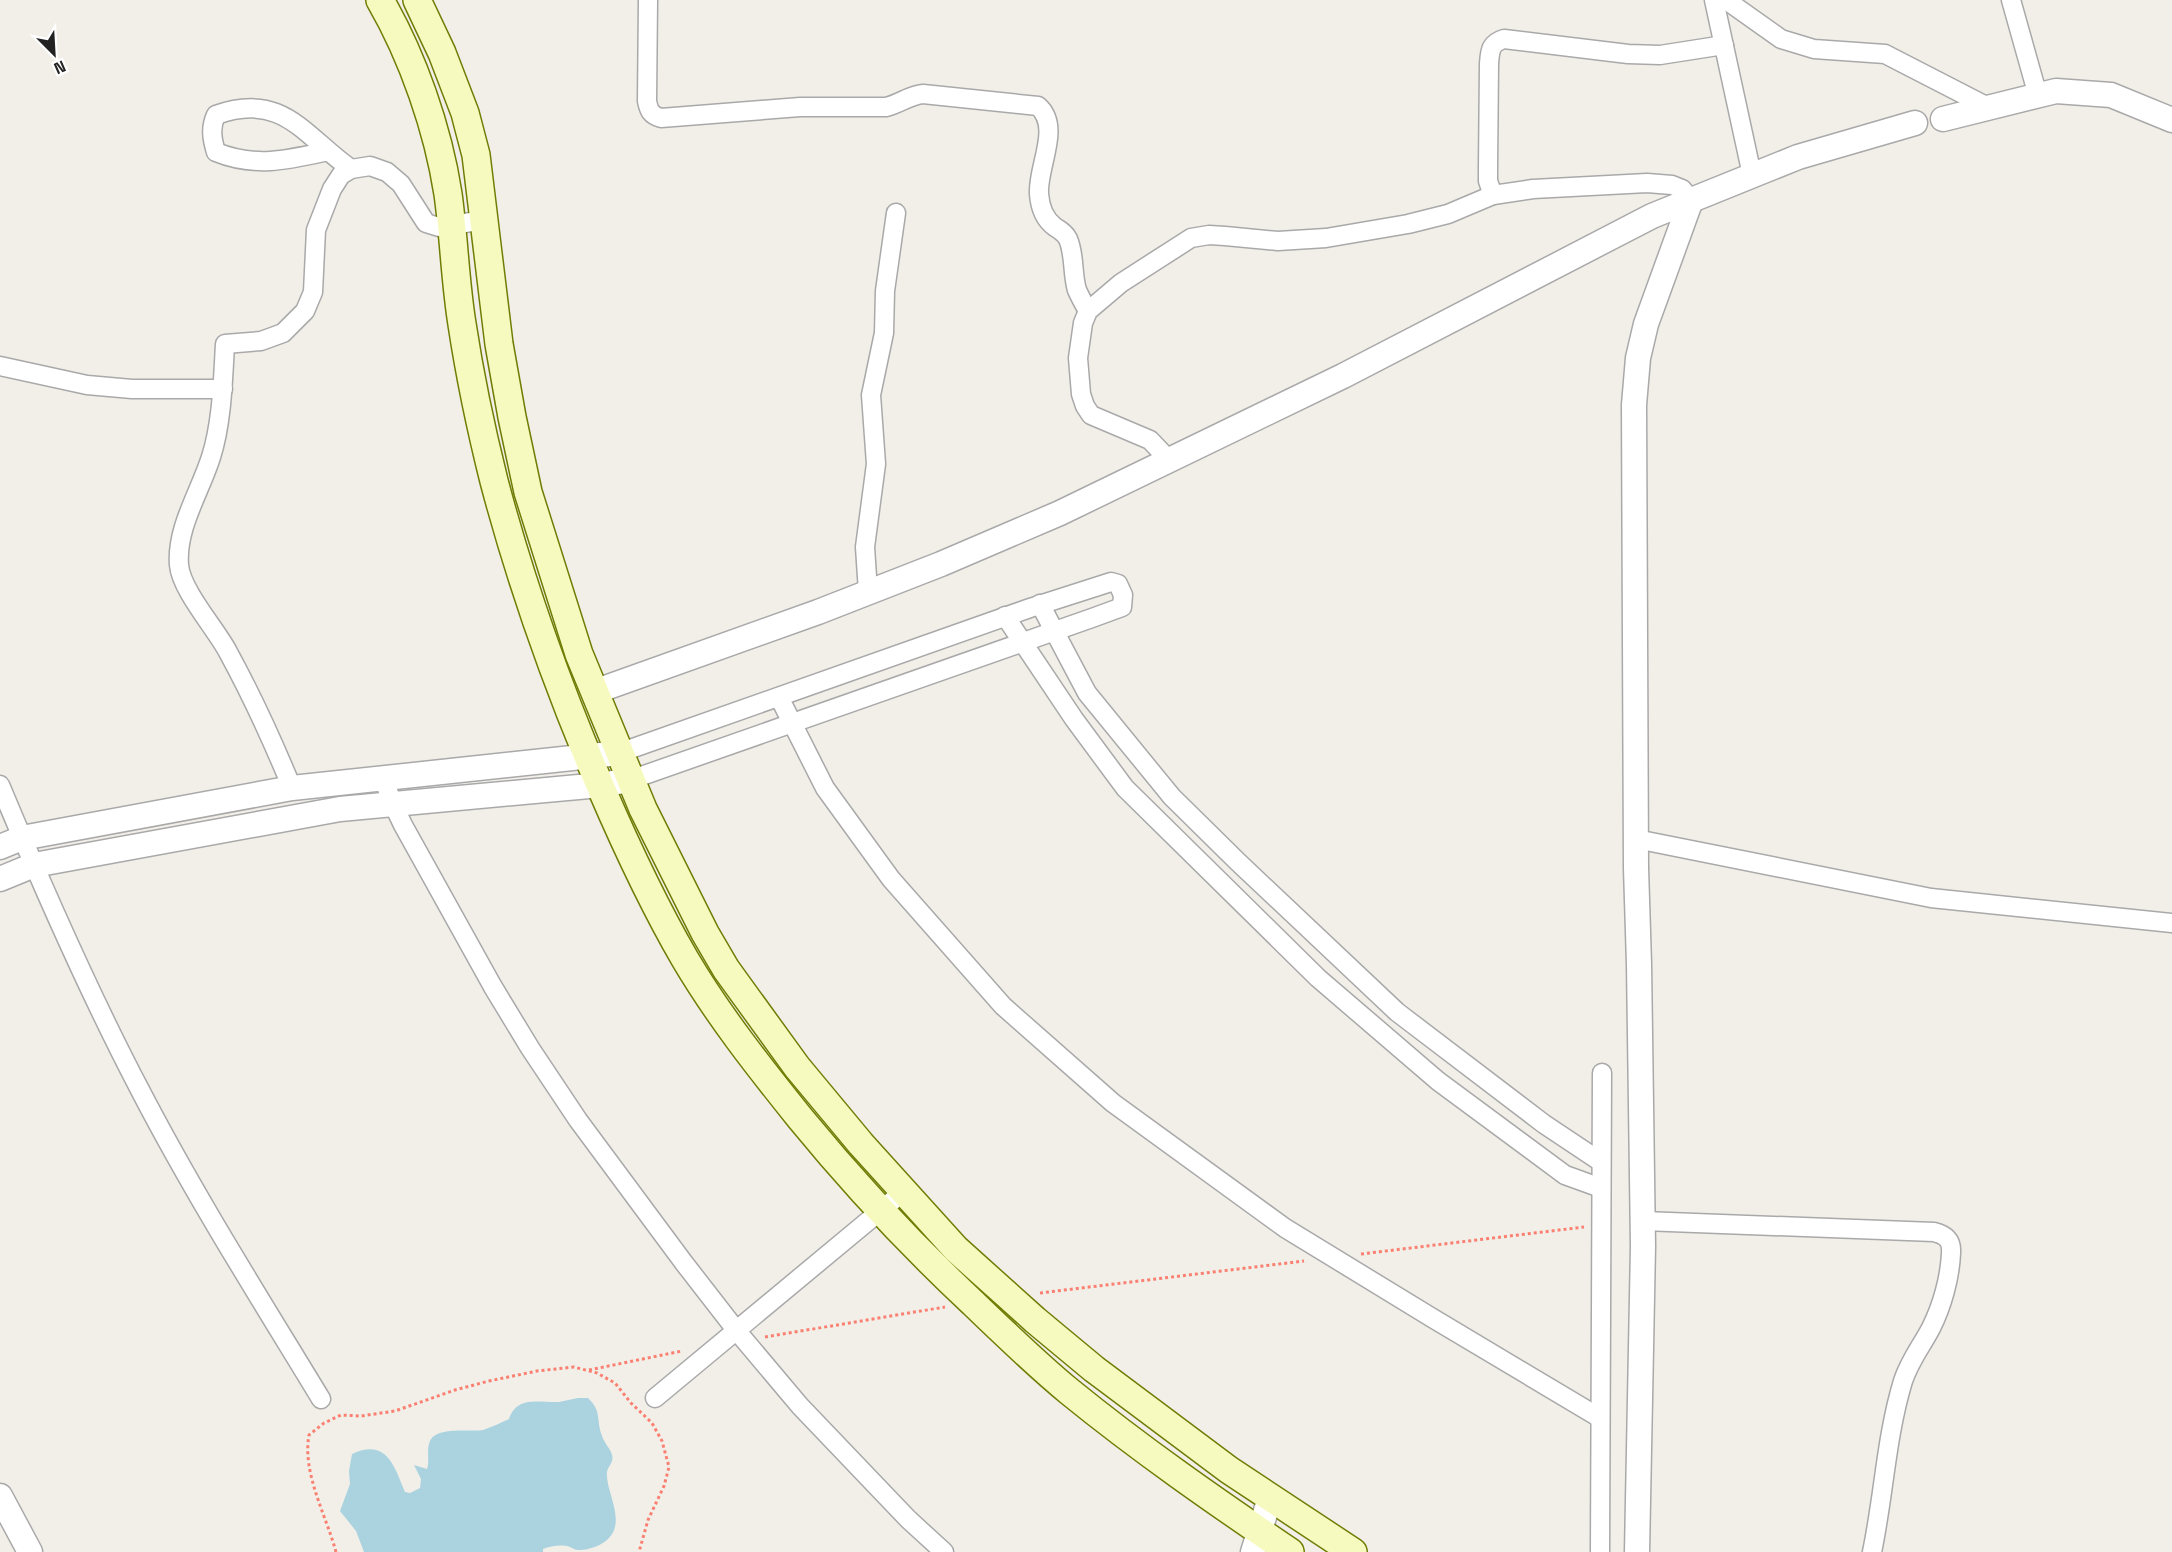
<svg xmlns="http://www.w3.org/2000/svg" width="2172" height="1552" font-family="'Space Grotesk',sans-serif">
  <rect width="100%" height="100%" fill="#f2efe9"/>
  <path fill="#aad3df" d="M578,1398H588C602,1411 596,1420 602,1436C604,1443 611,1449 612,1455C614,1463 608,1466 607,1472C605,1491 627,1521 608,1539C603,1545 586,1551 578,1550C575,1550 573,1548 570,1547C562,1544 551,1546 543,1549V1552H364L356,1531L340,1511L350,1484L349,1471L352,1454C387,1438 394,1466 405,1492L410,1493L420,1488L421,1479L414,1465L427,1469C430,1460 426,1450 430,1441C436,1426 471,1432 483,1430C492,1427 500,1423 509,1419C517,1395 540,1403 559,1402C565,1401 572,1399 578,1398Z"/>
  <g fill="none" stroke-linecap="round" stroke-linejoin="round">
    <defs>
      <g id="minor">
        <path d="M648,0L647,101C649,111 651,115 661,118L800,107H886C899,104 910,95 923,94L1038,106C1062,127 1037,167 1039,194C1040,207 1044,219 1055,227C1060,230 1065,233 1068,239C1075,255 1072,274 1077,290C1080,297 1084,304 1088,311"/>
        <polyline points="1714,0 1752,175"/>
        <polyline points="1726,0 1781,39 1814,49 1885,54 1990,108"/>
        <polyline points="2011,0 2038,96"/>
        <path d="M328,151C288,160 255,168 216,152C212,139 210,128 216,115C283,91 304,136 351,169"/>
        <path d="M1493,195L1488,181V168L1489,64C1490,51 1490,43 1504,39L1628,54L1660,55L1724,45"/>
        <polyline points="0,366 87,385 132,389 223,389"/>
        <polyline points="1169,460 1150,440 1091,415 1085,406 1081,394 1078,358 1083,323 1088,311 1121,283 1191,238 1209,235 1225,236 1278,241 1326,238 1408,224 1448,214 1493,195 1533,189 1647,183 1672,185 1682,189 1691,200"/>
        <polyline points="868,592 865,547 876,464 871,395 884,333 885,291 896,213"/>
        <polyline points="1040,604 1087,693 1172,797 1238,862 1397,1012 1544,1124 1601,1162"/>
        <polyline points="1005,616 1074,719 1125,788 1318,978 1438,1081 1565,1175 1601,1188"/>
        <polyline points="779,697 825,788 891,879 1003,1006 1113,1103 1285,1228 1434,1319 1600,1418"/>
        <polyline points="619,753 1030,608 1111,582 1118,584 1123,595 1122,607 1092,618 630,780"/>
        <polyline points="383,778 393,804 403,825 493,987 530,1048 578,1120 684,1263 736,1330 800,1406 908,1519 944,1552"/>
        <path d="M0,785C43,888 88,991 140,1090C195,1196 259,1297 321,1399"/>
        <path d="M292,788C273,742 252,696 228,652C216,629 181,590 179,565C176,528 200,492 211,457C222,423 223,379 225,344L261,341L283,333L305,311L313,292L316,230L332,189L341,175L351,169L370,166L387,172L401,184L426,223L439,227L484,220"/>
        <polyline points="1636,839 1931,898 2172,923"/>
        <path d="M1643,1221L1934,1232C1946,1235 1952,1240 1951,1253C1950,1278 1942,1306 1931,1328C1921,1347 1910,1360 1903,1381C1886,1437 1884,1495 1872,1552"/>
        <polyline points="655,1398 903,1192"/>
        <polyline points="1600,1552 1602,1073"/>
      </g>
      <g id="tertiary">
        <polyline points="1943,119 2056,91 2111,95 2172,120"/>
        <polyline points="594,692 818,612 941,564 1060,513 1343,376 1652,216 1798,157 1915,123"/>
        <polyline points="0,847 22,838 292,788 619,753"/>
        <polyline points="0,879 34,865 340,809 600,785 630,780"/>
        <polyline points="0,1496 30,1552"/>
        <polyline points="1253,1552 1270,1498"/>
        <polyline points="1637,1552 1643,1246 1639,964 1636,868 1634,405 1638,358 1646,324 1691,200"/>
      </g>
      <g id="secondary">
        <path d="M380,0C413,57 438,129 448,194C454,237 455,281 462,324C470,377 481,429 494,481C522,587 559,690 602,790C627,848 653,904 685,959C718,1015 759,1067 800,1118C854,1184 911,1245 973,1303C1004,1333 1036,1364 1070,1392C1140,1449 1215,1501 1290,1552"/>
        <polyline points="417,0 442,53 465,113 476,155 499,344 512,417 528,492 579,654 643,809 705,933 726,969 797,1067 861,1144 956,1249 1035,1320 1094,1369 1229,1470 1353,1552"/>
      </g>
    </defs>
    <use href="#minor" stroke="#a9a9a9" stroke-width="21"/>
    <use href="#tertiary" stroke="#a9a9a9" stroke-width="27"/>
    <use href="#secondary" stroke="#707d05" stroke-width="30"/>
    <g stroke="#fa8072" stroke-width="3" stroke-dasharray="3 3" stroke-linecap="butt">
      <polyline points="1361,1254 1584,1227"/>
      <polyline points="1040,1293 1304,1261"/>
      <polyline points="765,1337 945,1307"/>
      <polyline points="589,1370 682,1351"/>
      <path d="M336,1552C326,1515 302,1473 309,1435L324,1423L341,1415L361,1416L395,1411L455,1390L489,1381L537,1371L574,1367L597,1373L615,1383L631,1403L652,1423L662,1441L669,1467L664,1486L648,1520L639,1552"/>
    </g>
    <use href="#minor" stroke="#fff" stroke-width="18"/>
    <use href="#tertiary" stroke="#fff" stroke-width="24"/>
    <use href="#secondary" stroke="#f7fabf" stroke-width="27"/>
  </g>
  <g transform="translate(54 54) rotate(156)" stroke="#ffffff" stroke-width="4.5" paint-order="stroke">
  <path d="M0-4.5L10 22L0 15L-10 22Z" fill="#222222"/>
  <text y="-9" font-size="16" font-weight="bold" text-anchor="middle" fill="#222222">N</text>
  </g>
</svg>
